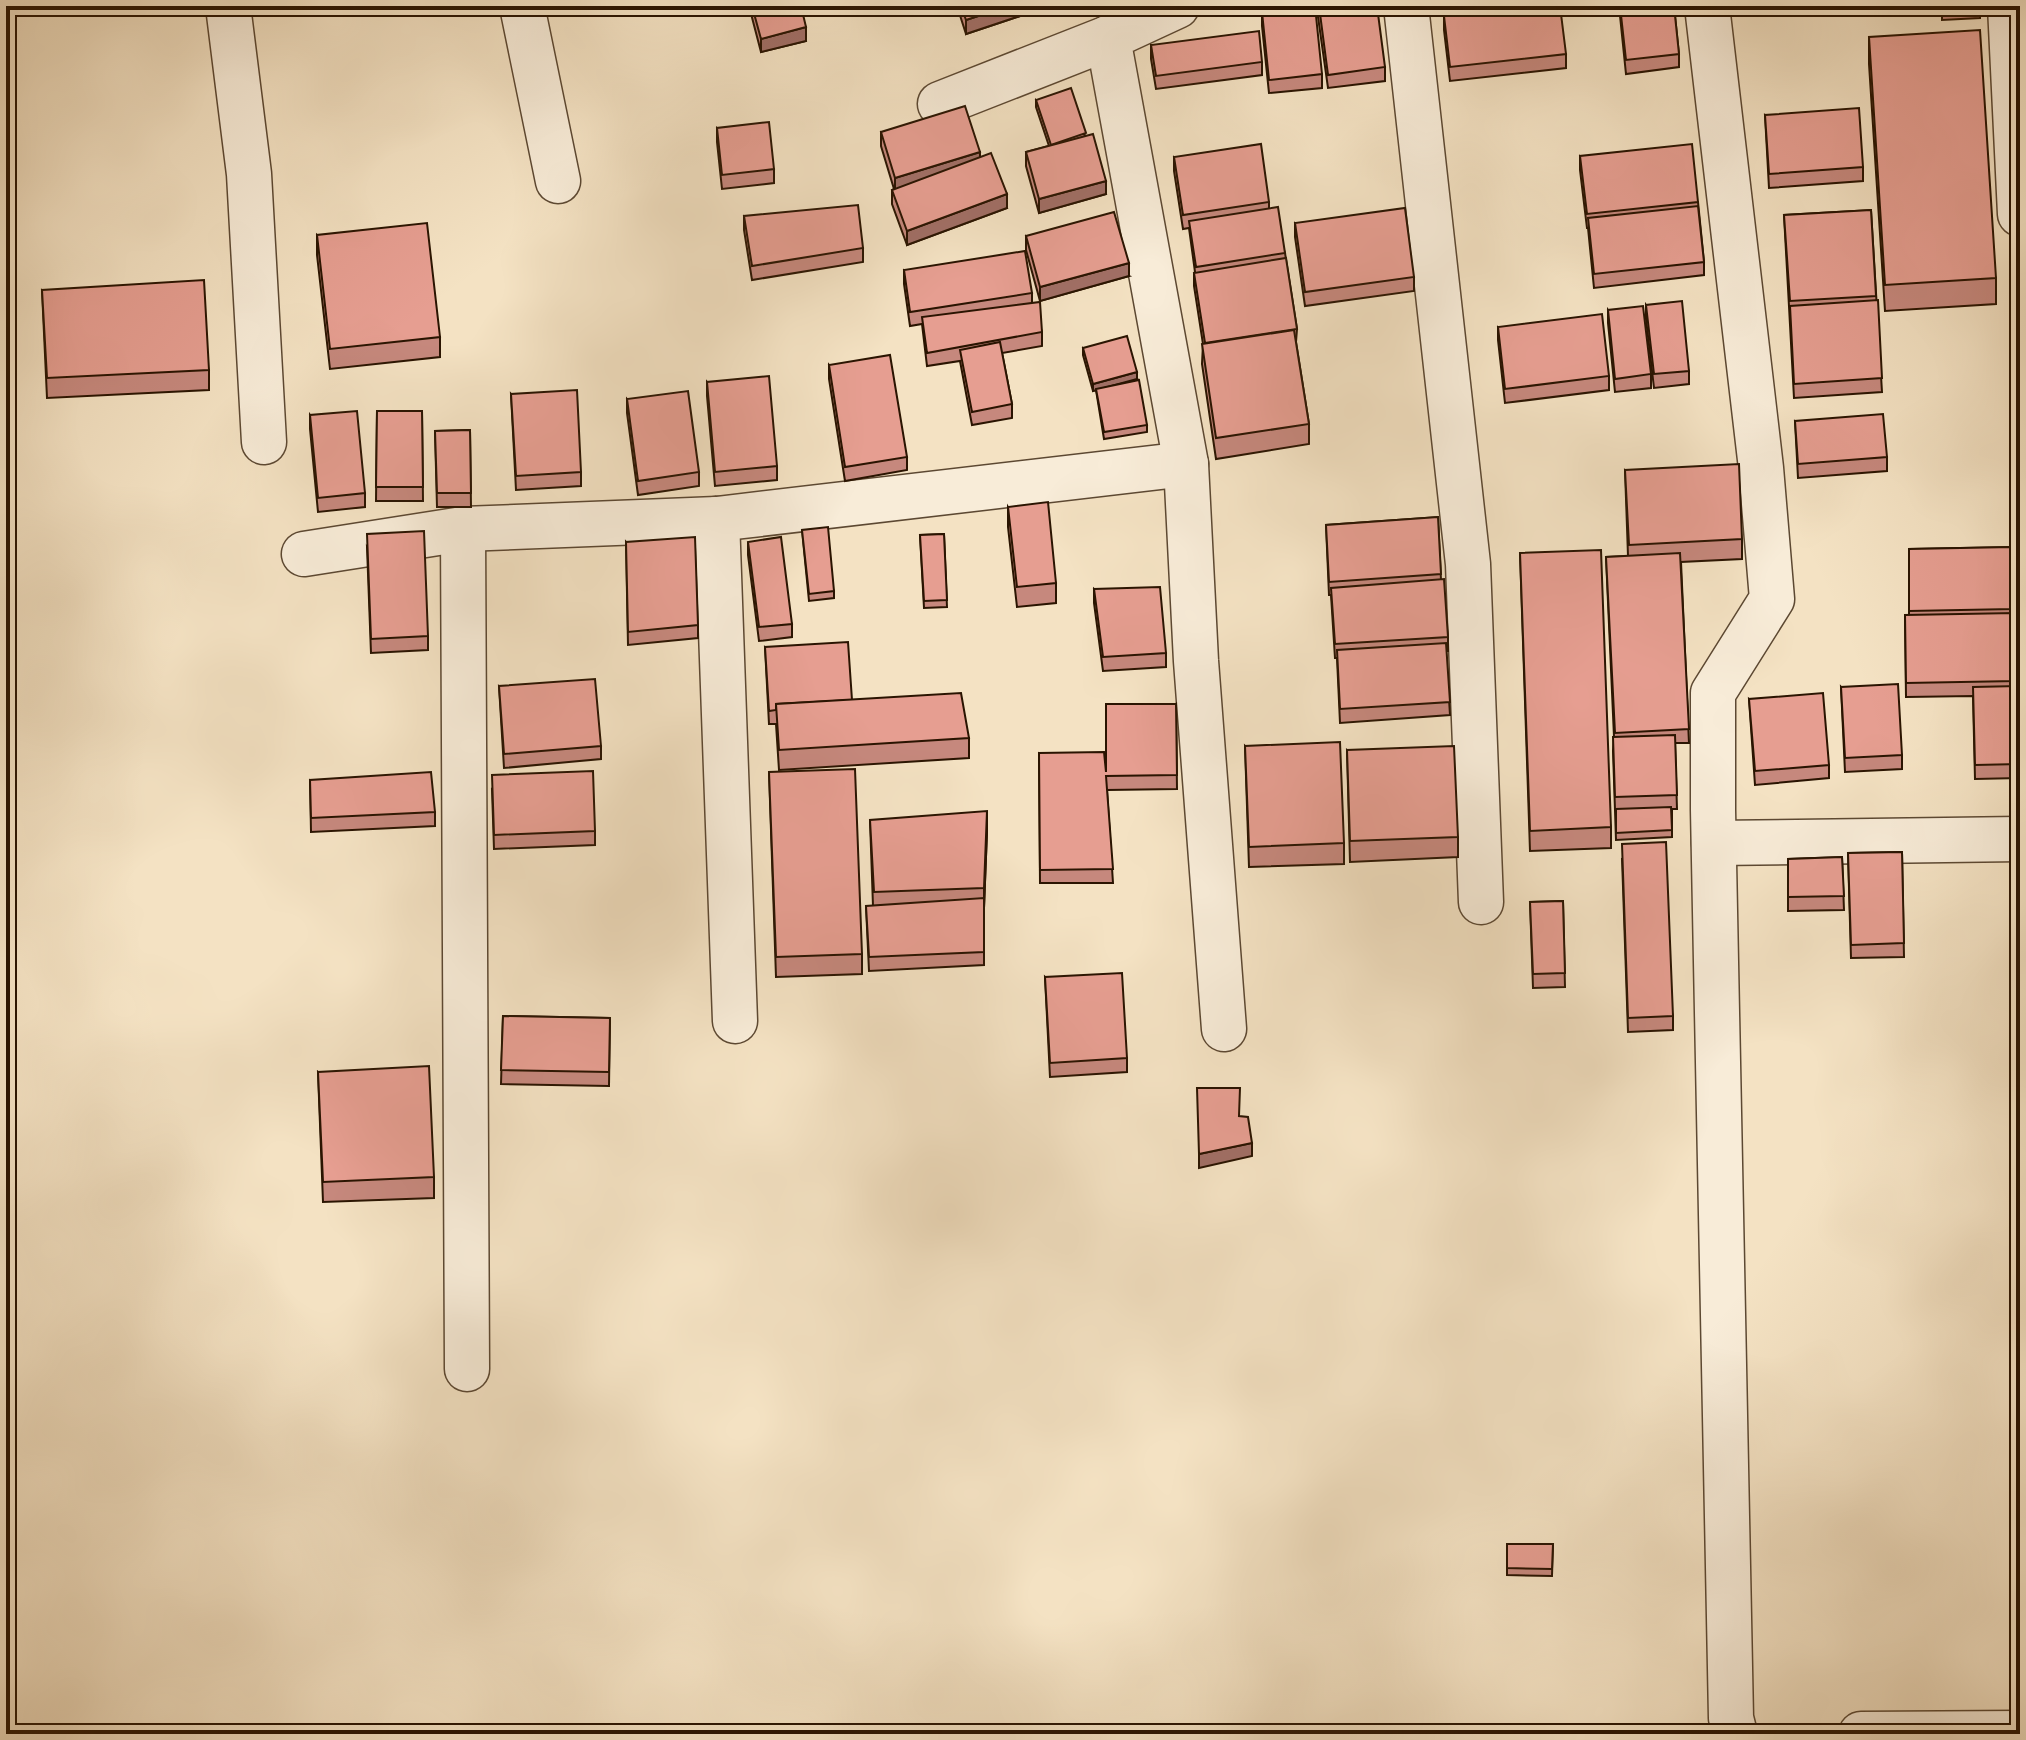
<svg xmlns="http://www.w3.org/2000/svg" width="2026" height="1740" font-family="'Libre Bodoni',serif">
  <rect width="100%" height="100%" fill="#f4e2c3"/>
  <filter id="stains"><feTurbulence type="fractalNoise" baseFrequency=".0025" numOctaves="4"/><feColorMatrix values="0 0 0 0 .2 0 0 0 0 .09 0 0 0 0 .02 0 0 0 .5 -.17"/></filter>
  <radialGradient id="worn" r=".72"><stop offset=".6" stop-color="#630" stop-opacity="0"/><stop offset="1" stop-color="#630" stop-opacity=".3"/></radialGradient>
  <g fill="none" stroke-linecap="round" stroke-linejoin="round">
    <defs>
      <g id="minor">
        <polyline points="228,6 249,174 264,442"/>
        <polyline points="522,6 558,181"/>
        <polyline points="1406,6 1468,564 1481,902"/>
        <polyline points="1707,6 1761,468 1772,599 1713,693 1713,810 1731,1718 1735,1734"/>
        <polyline points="2010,6 2020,214"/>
        <polyline points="940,104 1108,38"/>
        <polyline points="1186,464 1196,661 1224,1029"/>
        <polyline points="717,519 735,1021"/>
        <polyline points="463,529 467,1369"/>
        <polyline points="304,554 463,529 717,519 1186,464 1108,38 1177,6"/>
        <polyline points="1714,843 2020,839"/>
        <polyline points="1861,1734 2020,1733"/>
      </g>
    </defs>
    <use href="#minor" stroke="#5c4832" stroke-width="47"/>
    <use href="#minor" stroke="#f8ecd8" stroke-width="44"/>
  </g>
  <g fill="#c6887d" stroke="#2a1401" stroke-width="2">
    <polygon points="749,6 801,6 806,41 761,52"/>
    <polygon points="957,6 1050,6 966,34"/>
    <polygon points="1318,6 1385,67 1385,81 1328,88 1318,17"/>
    <polygon points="1619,6 1674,6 1679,54 1679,67 1626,74"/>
    <polygon points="1942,6 1980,6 1980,18 1942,20"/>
    <polygon points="1262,12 1322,74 1322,88 1269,93 1262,26"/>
    <polygon points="1444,16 1566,54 1566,68 1450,81 1444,30"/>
    <polygon points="1869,37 1996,278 1996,304 1885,311 1869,64"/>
    <polygon points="1151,45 1262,62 1262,75 1156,89 1151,59"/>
    <polygon points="1036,100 1086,136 1106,194 1039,213 1026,166 1026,152 1049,146 1036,107"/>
    <polygon points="1765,115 1863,167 1863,181 1769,188"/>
    <polygon points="717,128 774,169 774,183 722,189 717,142"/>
    <polygon points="881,132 980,158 1007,208 907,245 892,204 892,190 894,189 881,146"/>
    <polygon points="1580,156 1698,202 1704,262 1704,275 1594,288 1588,228 1587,228 1580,170"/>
    <polygon points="1174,157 1269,202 1269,208 1285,253 1297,329 1296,342 1309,424 1309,444 1216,459 1202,364 1203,344 1194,286 1194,273 1195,272 1189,228 1183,229 1174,171"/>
    <polygon points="1871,210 1882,392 1794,398 1784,215"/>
    <polygon points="744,216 863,248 863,262 752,280 744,230"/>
    <polygon points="1295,223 1414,277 1414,291 1305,306 1295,237"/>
    <polygon points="317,235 440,337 440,357 330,369 317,255"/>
    <polygon points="1026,236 1129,276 1040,301 1026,250"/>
    <polygon points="904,270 1032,293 1032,303 1042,332 1042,346 1002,353 1012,404 1012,418 972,425 960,361 927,366 922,324 910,326 904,284"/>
    <polygon points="42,290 209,370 209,390 47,398"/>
    <polygon points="1646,305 1689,371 1689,384 1654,388 1646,319"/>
    <polygon points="1608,310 1651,374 1651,388 1615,392 1608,323"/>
    <polygon points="1498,327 1609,376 1609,390 1505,403 1498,340"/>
    <polygon points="1083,348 1137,379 1119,384 1147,425 1147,432 1104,439 1096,390 1093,391 1083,355"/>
    <polygon points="829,365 907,457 907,470 845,481 829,379"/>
    <polygon points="707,382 777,466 777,480 715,486 707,396"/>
    <polygon points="511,394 581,472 581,486 516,490"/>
    <polygon points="627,399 699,472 699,486 638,495 627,413"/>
    <polygon points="377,411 422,411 423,501 376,501"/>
    <polygon points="310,415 365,493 365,507 318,512 310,429"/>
    <polygon points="1795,421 1887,457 1887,471 1798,478"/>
    <polygon points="470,430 471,507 437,507 435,431"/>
    <polygon points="1625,470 1742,539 1742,559 1681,562 1689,743 1675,743 1677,809 1672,809 1672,837 1616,840 1613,751 1614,737 1606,557 1628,556"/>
    <polygon points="1008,507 1056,583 1056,603 1017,607 1008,527"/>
    <polygon points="1438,517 1441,580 1448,637 1448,651 1446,651 1450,715 1340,723 1337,658 1335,658 1331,595 1329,595 1326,525"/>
    <polygon points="802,530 834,591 834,598 809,601"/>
    <polygon points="944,534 947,607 924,608 920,535"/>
    <polygon points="626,542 698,625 698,638 628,645"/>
    <polygon points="748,542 792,624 792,637 759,641 748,555"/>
    <polygon points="367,547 428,636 428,650 371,653"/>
    <polygon points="2012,547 2016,686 2020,743 2020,778 1975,779 1973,696 1906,697 1905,615 1909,615 1909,549"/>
    <polygon points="1520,553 1611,827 1611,848 1530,851"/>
    <polygon points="1094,589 1166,653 1166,667 1103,671 1094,603"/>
    <polygon points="765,647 852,700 969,738 969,758 779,770 776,724 769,724"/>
    <polygon points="499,686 601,746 601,759 504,768"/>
    <polygon points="1841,687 1902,755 1902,769 1845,772"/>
    <polygon points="1749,699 1829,765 1829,778 1755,785"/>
    <polygon points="1176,704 1177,789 1107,790 1113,883 1040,883 1039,753 1106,772"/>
    <polygon points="1245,746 1344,843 1344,864 1249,867"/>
    <polygon points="1347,750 1458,837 1458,857 1350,862"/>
    <polygon points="769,772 862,954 862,974 776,977"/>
    <polygon points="310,780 435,812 435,826 311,832"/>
    <polygon points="492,789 595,831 595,845 494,849"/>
    <polygon points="870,820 987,831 984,908 984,965 869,971 866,906 873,906"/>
    <polygon points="1902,852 1904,957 1851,958 1848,853"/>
    <polygon points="1842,857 1844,910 1788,911 1788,859"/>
    <polygon points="1622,858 1673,1016 1673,1030 1628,1032"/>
    <polygon points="1563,901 1565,987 1533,988 1530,902"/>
    <polygon points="1045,977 1127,1058 1127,1072 1050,1077"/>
    <polygon points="503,1016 610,1018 609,1086 501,1084"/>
    <polygon points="318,1072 434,1177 434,1198 323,1202"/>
    <polygon points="1507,1544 1553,1544 1552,1576 1507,1575"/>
  </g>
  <g fill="#a16f66" stroke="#2a1401" stroke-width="2">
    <polygon points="1009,6 1050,6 966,34 966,20"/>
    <polygon points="806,27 806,41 761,52 761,39"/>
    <polygon points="980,152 980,165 895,192 895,178"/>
    <polygon points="1106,181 1106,194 1039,213 1039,199"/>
    <polygon points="1007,194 1007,208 907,245 907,231"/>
    <polygon points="1129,263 1129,276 1040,301 1040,287"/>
    <polygon points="1137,372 1137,379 1093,391 1093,384"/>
    <polygon points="987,811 987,831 984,908 984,888"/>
    <polygon points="1252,1143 1252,1156 1199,1168 1199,1154"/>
  </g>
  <g fill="#e69e91" stroke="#2a1401" stroke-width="2">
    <polygon points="752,6 801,6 806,27 761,39"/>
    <polygon points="961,6 1009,6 966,20"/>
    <polygon points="1315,6 1322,74 1269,80 1262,12"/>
    <polygon points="1319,6 1377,6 1385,67 1328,75"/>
    <polygon points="1528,6 1560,6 1566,54 1450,67 1444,16"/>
    <polygon points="1620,6 1674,6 1679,54 1626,60"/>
    <polygon points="1942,6 1980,6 1980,11 1942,13"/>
    <polygon points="1980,30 1996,278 1885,285 1869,37"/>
    <polygon points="1259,31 1262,62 1156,76 1151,45"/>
    <polygon points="1071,88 1086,133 1051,145 1036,100"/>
    <polygon points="965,106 980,152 895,178 881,132"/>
    <polygon points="1859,108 1863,167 1769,174 1765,115"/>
    <polygon points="769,122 774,169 722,175 717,128"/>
    <polygon points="1093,134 1106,181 1039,199 1026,152"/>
    <polygon points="1261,144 1269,202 1183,215 1174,157"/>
    <polygon points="1692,144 1698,202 1587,214 1580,156"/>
    <polygon points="991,153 1007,194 907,231 892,190"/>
    <polygon points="858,205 863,248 752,266 744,216"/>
    <polygon points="1698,206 1704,262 1594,274 1588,218"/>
    <polygon points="1278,207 1285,253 1196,267 1189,221"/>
    <polygon points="1405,208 1414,277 1305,292 1295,223"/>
    <polygon points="1871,210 1876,296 1790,301 1784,215"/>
    <polygon points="1114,212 1129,263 1040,287 1026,236"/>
    <polygon points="427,223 440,337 330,349 317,235"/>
    <polygon points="1025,251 1032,293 910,312 904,270"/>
    <polygon points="1286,258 1297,329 1205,343 1194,273"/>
    <polygon points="204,280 209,370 47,378 42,290"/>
    <polygon points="1878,300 1882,378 1794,384 1790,306"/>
    <polygon points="1682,301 1689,371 1654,374 1646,305"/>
    <polygon points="1040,302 1042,332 927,353 922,317"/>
    <polygon points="1643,306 1651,374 1615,379 1608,310"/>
    <polygon points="1602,314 1609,376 1505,389 1498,327"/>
    <polygon points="1294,330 1309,424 1216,438 1202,344"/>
    <polygon points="1127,336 1137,372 1093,384 1083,348"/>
    <polygon points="1000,342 1012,404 972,412 960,350"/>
    <polygon points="890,355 907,457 845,467 829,365"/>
    <polygon points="769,376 777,466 715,472 707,382"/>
    <polygon points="1139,380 1147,425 1104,432 1096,389"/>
    <polygon points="577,390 581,472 516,476 511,394"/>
    <polygon points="688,391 699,472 638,481 627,399"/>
    <polygon points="357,411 365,493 318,498 310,415"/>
    <polygon points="377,411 422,411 423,487 376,487"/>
    <polygon points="1883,414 1887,457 1798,464 1795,421"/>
    <polygon points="470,430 471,493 437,493 435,431"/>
    <polygon points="1739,464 1742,539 1629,545 1625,470"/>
    <polygon points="1048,502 1056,583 1017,587 1008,507"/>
    <polygon points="1438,517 1441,574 1329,582 1326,525"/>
    <polygon points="828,527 834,591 809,594 802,530"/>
    <polygon points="424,531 428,636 371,639 367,534"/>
    <polygon points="944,534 947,600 924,601 920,535"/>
    <polygon points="695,537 698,625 628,632 626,542"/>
    <polygon points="781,537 792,624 759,627 748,542"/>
    <polygon points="2012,547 2013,609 1909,611 1909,549"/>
    <polygon points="1601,550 1611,827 1530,831 1520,553"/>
    <polygon points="1680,553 1689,729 1615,733 1606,557"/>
    <polygon points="1444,579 1448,637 1335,644 1331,588"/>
    <polygon points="1160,587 1166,653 1103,657 1094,589"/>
    <polygon points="2015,613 2016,681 1906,683 1905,615"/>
    <polygon points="848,642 852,700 776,704 776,710 769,711 765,647"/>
    <polygon points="1446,643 1450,702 1340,709 1337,650"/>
    <polygon points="595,679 601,746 504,754 499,686"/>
    <polygon points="1898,684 1902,755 1845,758 1841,687"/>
    <polygon points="2019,686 2020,764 1975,765 1973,687"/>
    <polygon points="961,693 969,738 779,750 776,704"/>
    <polygon points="1823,693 1829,765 1755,771 1749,699"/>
    <polygon points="1106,704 1176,704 1177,775 1106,776 1113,869 1040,870 1039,753 1104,752 1106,772"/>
    <polygon points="1675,735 1677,795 1615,797 1613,737"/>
    <polygon points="1340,742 1344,843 1249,847 1245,746"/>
    <polygon points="1454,746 1458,837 1350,841 1347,750"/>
    <polygon points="855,769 862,954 776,957 769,772"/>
    <polygon points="593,771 595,831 494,835 492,775"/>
    <polygon points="431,772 435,812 311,818 310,780"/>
    <polygon points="1671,807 1672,830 1616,833 1616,809"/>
    <polygon points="987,811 984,888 874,892 870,820"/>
    <polygon points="1666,842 1673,1016 1628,1018 1622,844"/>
    <polygon points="1902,852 1904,943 1851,945 1848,853"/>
    <polygon points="1842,857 1844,896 1788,897 1788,859"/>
    <polygon points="984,898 984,952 869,957 866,906"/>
    <polygon points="1563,901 1565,973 1533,974 1530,902"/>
    <polygon points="1122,973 1127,1058 1050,1063 1045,977"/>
    <polygon points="503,1016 610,1018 609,1072 501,1070"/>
    <polygon points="429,1066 434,1177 323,1182 318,1072"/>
    <polygon points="1197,1088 1240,1088 1239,1116 1248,1117 1252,1143 1199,1154"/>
    <polygon points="1507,1544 1553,1544 1552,1569 1507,1568"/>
  </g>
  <rect width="2026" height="1740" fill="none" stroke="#f4e2c3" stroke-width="32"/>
  <rect x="8" y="8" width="2010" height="1724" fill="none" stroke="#2a1401" stroke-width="4"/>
  <rect x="16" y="16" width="1994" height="1708" fill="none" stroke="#2a1401" stroke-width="2"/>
  <rect width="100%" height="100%" filter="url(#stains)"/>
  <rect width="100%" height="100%" fill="url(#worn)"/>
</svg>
